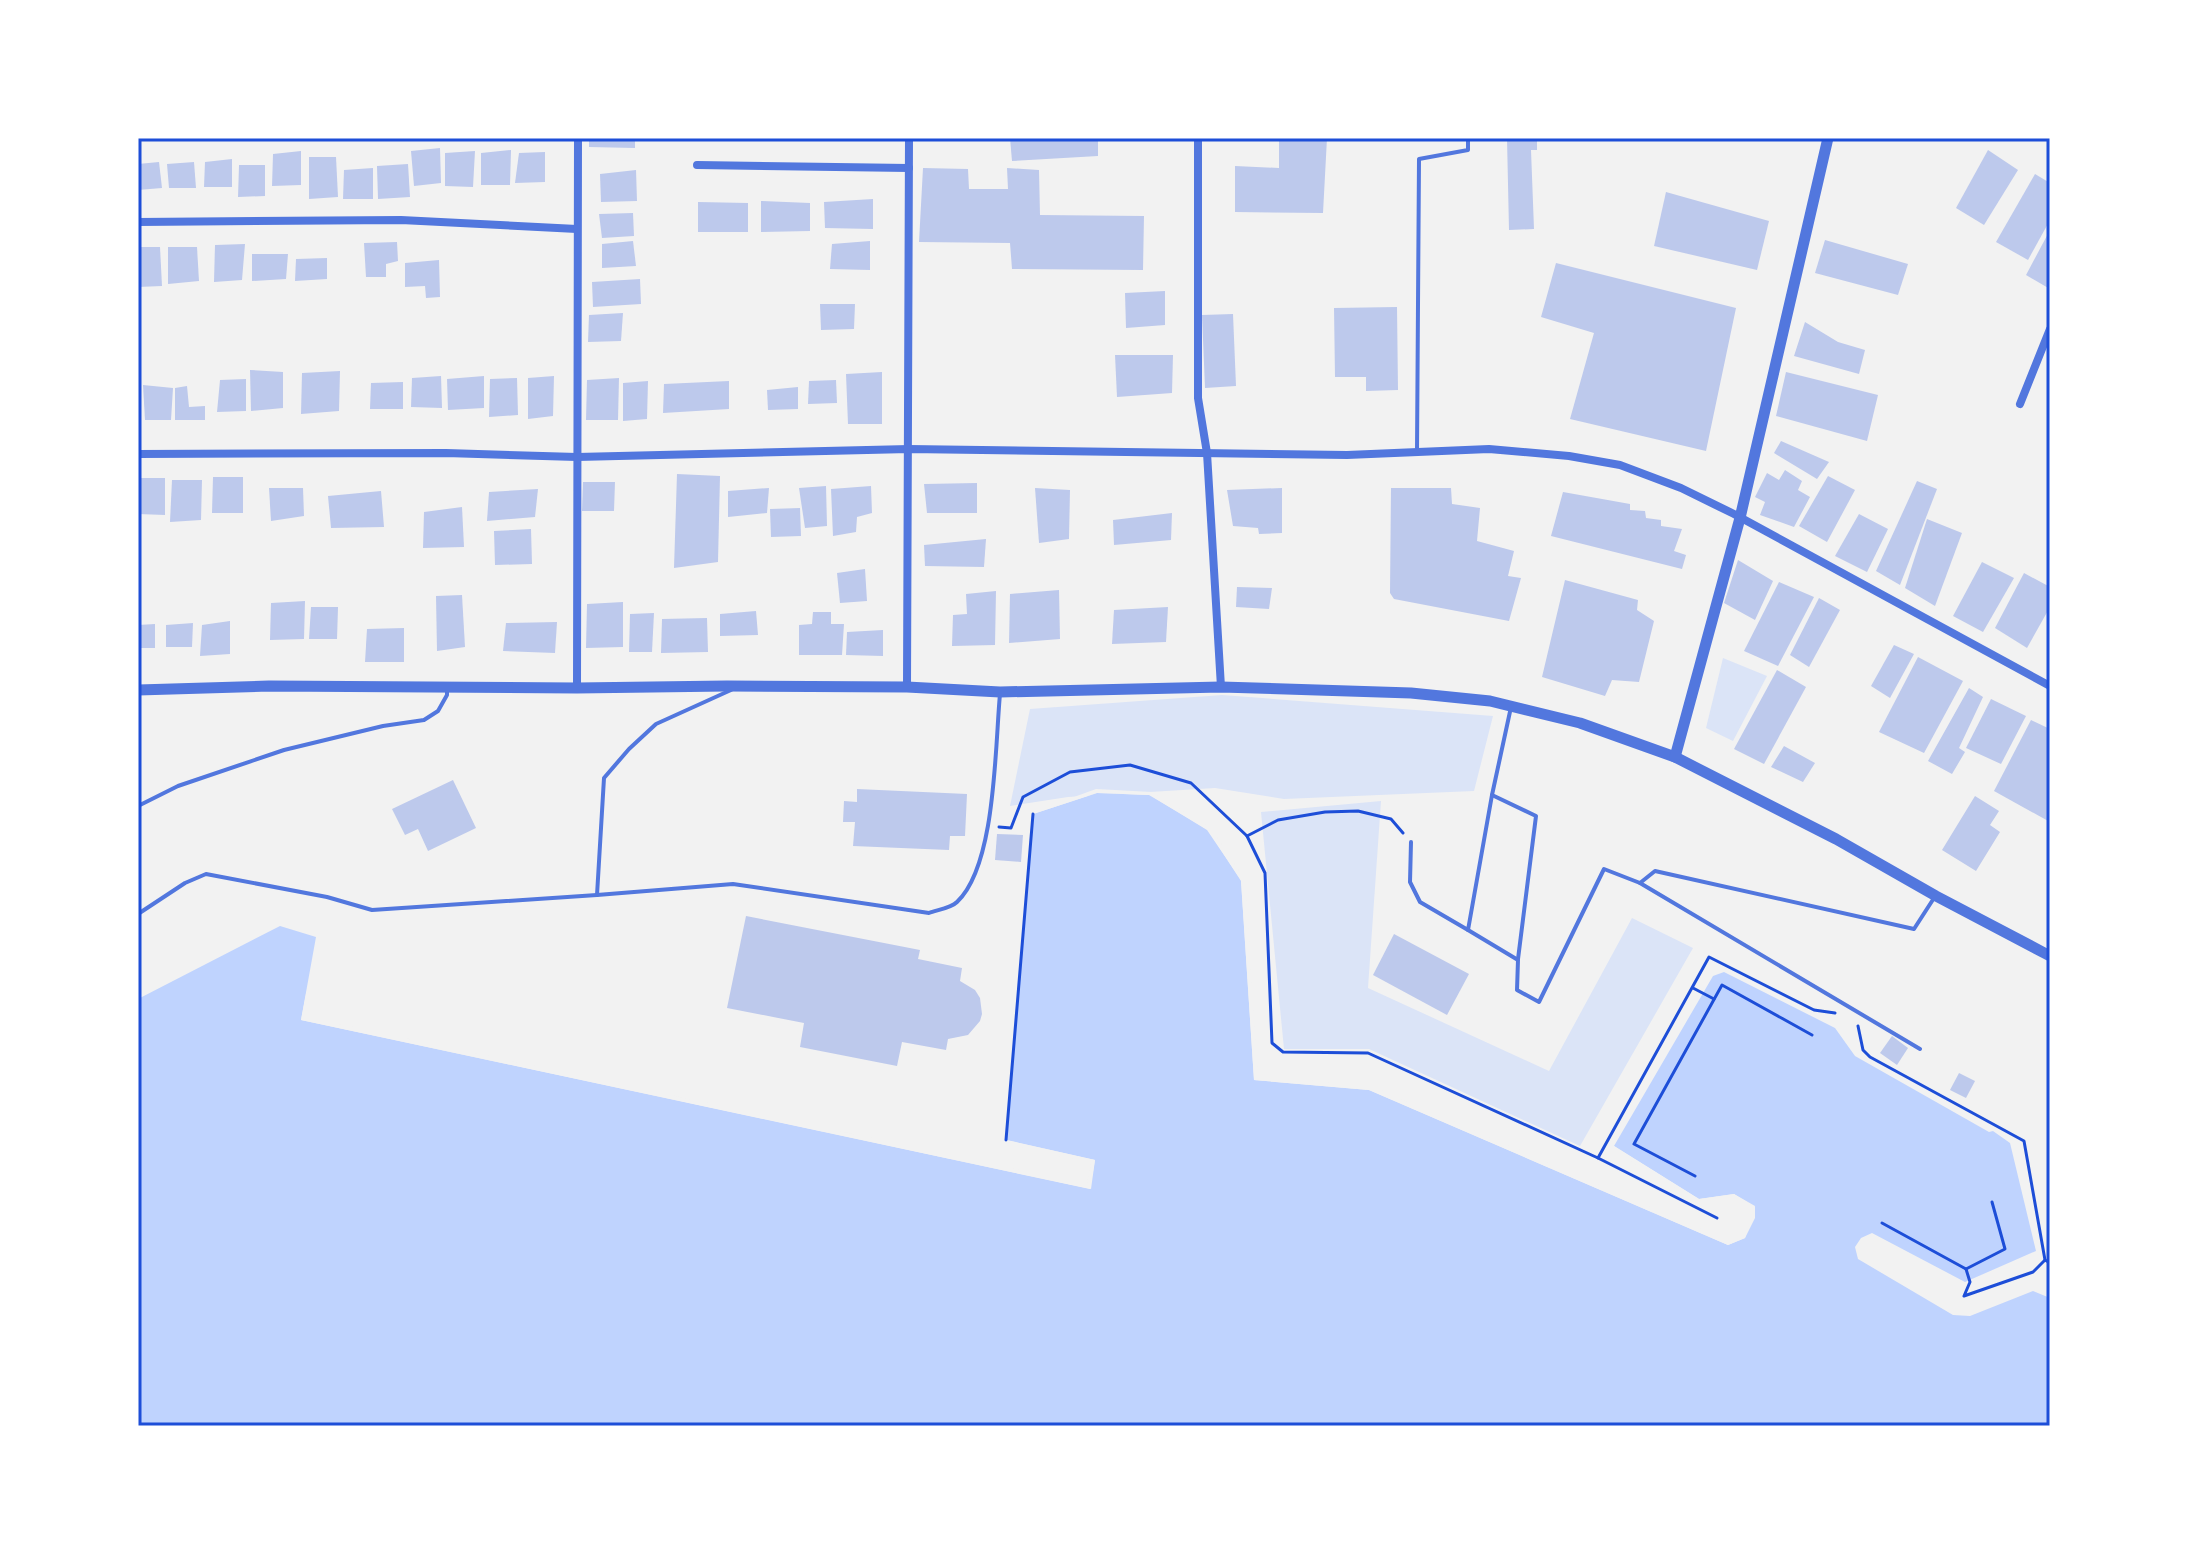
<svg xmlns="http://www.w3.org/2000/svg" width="2188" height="1564" font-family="'Noto Sans',sans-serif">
  <rect width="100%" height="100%" fill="#f2f2f2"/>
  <g fill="#dbe4f7">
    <polygon points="1723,658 1767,676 1733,741 1706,728"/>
    <polygon points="1222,695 1493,716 1474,791 1284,799 1215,788 1068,797 1010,806 1030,709"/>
    <polygon points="1381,801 1368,988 1549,1071 1632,918 1693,948 1580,1146 1369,1049 1284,1049 1261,812"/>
  </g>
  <polygon fill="#bfd3fe" points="1097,793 1150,795 1207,830 1241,880 1254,1080 1369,1090 1728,1245 1745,1238 1755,1206 1734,1194 1699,1199 1614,1146 1713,976 1724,972 1835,1028 1855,1056 1989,1132 1993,1131 2010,1143 2036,1251 1965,1282 1872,1233 1861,1238 1855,1247 1858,1259 1953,1315 1970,1316 2033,1291 2050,1298 2050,1426 138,1426 138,999 280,926 316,937 301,1020 1090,1189 1095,1160 1006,1140 1033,814"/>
  <g fill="#f2f2f2">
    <polygon points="1096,789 1152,792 1211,828 1245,880 1258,1076 1371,1086 1728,1240 1742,1235 1751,1217 1751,1209 1734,1198 1698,1202 1612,1150 1614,1146 1699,1199 1734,1194 1755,1207 1755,1218 1745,1238 1728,1245 1369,1090 1254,1080 1241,881 1208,830 1149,795 1097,793 1033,814 1030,813"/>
    <polygon points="306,994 310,995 306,1017 1087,1184 1091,1163 1005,1144 1002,1139 1095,1160 1091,1189 301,1020"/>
  </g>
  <g fill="#bdc9ec">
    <polygon points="589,138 635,138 635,148 589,147"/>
    <polygon points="1010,138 1098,138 1098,156 1012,161"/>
    <polygon points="1279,138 1327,138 1323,213 1235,212 1235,166 1279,168"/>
    <polygon points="1507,138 1537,138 1537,150 1531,150 1534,229 1509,230"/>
    <polygon points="440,148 441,183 414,186 411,151"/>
    <polygon points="511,150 510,185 481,185 481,153"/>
    <polygon points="1988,150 2018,170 1984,225 1956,208"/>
    <polygon points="301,151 301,185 272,186 273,154"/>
    <polygon points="475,151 473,187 445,186 445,153"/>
    <polygon points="545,152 545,182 515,183 519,153"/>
    <polygon points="309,157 336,157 338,197 309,199"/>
    <polygon points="232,159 232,187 204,187 205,162"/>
    <polygon points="159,162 162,188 138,190 138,164"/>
    <polygon points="194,162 196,188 169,188 167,164"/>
    <polygon points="408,164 410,197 378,199 377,166"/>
    <polygon points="239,165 265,165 265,196 238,197"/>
    <polygon points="373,168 373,199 343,199 344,170"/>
    <polygon points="923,168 968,169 969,189 1008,189 1007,168 1039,170 1040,215 1144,216 1143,270 1012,269 1010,243 919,242"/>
    <polygon points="636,170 637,201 601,202 600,174"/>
    <polygon points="2035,174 2050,183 2050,220 2028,260 1996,242"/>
    <polygon points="1666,192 1769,221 1757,270 1654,246"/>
    <polygon points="873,199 873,229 825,228 824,202"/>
    <polygon points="761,201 810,203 810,231 761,232"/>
    <polygon points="698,202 748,203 748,232 698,232"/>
    <polygon points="633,213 634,236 602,238 599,214"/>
    <polygon points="2050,230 2050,289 2026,275"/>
    <polygon points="1825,240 1908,264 1898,295 1815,273"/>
    <polygon points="633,241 636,266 602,268 602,244"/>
    <polygon points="870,241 870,270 830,269 832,244"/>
    <polygon points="397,242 398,261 386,264 386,277 366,277 364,243"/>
    <polygon points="245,244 242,280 214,282 215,245"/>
    <polygon points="138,247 160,247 162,286 138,287"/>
    <polygon points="168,247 197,247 199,281 168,284"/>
    <polygon points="252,254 288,254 286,279 252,281"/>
    <polygon points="327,258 327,279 295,281 296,259"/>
    <polygon points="439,260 440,297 426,298 425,286 405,287 405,263"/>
    <polygon points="1556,263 1736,308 1706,451 1570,419 1594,333 1541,317"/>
    <polygon points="640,279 641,304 593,307 592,282"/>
    <polygon points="1165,291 1165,325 1126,328 1125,293"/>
    <polygon points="820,304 855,304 854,329 821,330"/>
    <polygon points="1397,307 1398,390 1366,391 1366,377 1335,377 1334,308"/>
    <polygon points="623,313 621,341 588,342 589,315"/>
    <polygon points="1233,314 1236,386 1205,388 1202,315"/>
    <polygon points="1805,322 1838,342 1865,350 1859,374 1794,356"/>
    <polygon points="1115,355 1173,355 1172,393 1117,397"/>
    <polygon points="250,370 283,372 283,408 251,411"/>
    <polygon points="340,371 339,411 301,414 302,373"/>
    <polygon points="882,372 882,424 848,424 846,374"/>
    <polygon points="1786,372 1878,395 1867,441 1776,416"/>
    <polygon points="441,376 442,408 411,407 412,378"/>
    <polygon points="484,376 484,408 448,410 447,379"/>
    <polygon points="554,376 553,416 528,419 528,378"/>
    <polygon points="517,378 518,415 489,417 490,379"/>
    <polygon points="619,378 618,420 586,420 587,380"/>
    <polygon points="246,379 246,411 217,412 220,380"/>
    <polygon points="836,380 837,403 808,404 809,381"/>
    <polygon points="648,381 647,419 623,421 623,383"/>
    <polygon points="729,381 729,409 663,413 664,384"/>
    <polygon points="403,382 403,409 370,409 371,383"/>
    <polygon points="143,385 173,388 171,420 145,420"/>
    <polygon points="187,386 189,407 205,406 205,420 175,420 175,388"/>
    <polygon points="798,387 798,409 768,410 767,390"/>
    <polygon points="1781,441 1829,462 1817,479 1774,453"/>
    <polygon points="1785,470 1802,481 1798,490 1810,497 1794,527 1760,515 1765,502 1755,497 1767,473 1779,480"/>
    <polygon points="677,474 720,476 718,562 674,568"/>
    <polygon points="1828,476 1855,490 1827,542 1799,526"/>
    <polygon points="213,477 243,477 243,513 212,513"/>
    <polygon points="140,478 165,478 165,515 138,514"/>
    <polygon points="172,480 202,480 201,520 170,522"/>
    <polygon points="1917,481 1937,489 1900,585 1876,571"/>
    <polygon points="583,482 615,482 614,511 582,511"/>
    <polygon points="977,483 977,513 927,513 924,484"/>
    <polygon points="826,486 827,526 805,528 799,488"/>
    <polygon points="871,486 872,513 857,517 856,532 833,536 831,489"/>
    <polygon points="269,488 303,488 304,516 271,521"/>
    <polygon points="769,488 767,513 728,517 728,491"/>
    <polygon points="1035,488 1070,490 1069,539 1039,543"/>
    <polygon points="1282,488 1282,533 1259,534 1258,528 1233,526 1227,490"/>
    <polygon points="1391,488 1451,488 1452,504 1480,508 1477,541 1514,551 1508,576 1521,578 1509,621 1394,599 1390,593"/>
    <polygon points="538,489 535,517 487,521 489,492"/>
    <polygon points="381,491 384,527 331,528 328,496"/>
    <polygon points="1563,492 1630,504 1630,510 1645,511 1646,518 1661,520 1661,526 1682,529 1674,551 1686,555 1682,569 1551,536"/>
    <polygon points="462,507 464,547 423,548 424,512"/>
    <polygon points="800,508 801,536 771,537 770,509"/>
    <polygon points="1172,513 1171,540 1114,545 1113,520"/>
    <polygon points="1859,514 1888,529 1867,572 1835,556"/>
    <polygon points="1927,519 1962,533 1935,606 1905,588"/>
    <polygon points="531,529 532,564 495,565 494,531"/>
    <polygon points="986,539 984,567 925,566 924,545"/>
    <polygon points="1738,560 1773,581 1755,620 1724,603"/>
    <polygon points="1982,562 2014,578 1983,632 1953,616"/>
    <polygon points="865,569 867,601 840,603 837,573"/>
    <polygon points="2024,573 2050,587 2050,607 2027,648 1995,628"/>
    <polygon points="1565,580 1638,600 1637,610 1654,621 1639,682 1612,680 1605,696 1542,677"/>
    <polygon points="1779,582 1814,597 1778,666 1744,651"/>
    <polygon points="1237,587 1272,588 1269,609 1236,607"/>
    <polygon points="1059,590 1060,639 1009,643 1010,594"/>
    <polygon points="996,591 995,645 952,646 953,615 967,614 966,594"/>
    <polygon points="462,595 465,647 437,651 436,596"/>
    <polygon points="1819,598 1840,610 1809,667 1790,655"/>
    <polygon points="305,601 304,639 270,640 271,603"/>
    <polygon points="623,602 623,647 586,648 587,604"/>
    <polygon points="311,607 338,607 337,639 309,639"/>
    <polygon points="1168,607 1166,642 1112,644 1114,610"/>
    <polygon points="756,611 758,635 720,636 720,614"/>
    <polygon points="813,612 831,612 831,624 844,624 842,655 799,655 799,625 812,624"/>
    <polygon points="654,613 652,652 629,652 630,614"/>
    <polygon points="707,618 708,652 661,653 662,619"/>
    <polygon points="230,621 230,654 200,656 202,625"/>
    <polygon points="557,622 555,653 503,651 506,623"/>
    <polygon points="193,623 192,647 166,647 166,625"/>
    <polygon points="155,624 155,648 138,648 138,625"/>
    <polygon points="404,628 404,662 365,662 367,629"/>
    <polygon points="883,630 883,656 846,655 847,632"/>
    <polygon points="1894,645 1914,654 1890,698 1871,686"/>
    <polygon points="1918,657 1963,681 1924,753 1879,732"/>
    <polygon points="1777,670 1806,687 1764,764 1734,749"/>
    <polygon points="1969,688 1983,697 1959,748 1965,752 1952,774 1928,761"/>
    <polygon points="1991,699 2026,716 2001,764 1966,748"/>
    <polygon points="2031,720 2050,729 2050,822 1994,791"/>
    <polygon points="1784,746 1815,763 1803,782 1771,767"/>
    <polygon points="453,780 476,828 428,851 418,829 405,835 392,809"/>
    <polygon points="857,789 967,794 965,836 950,836 949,850 853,846 855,822 843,822 844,801 857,802"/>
    <polygon points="1975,796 1999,811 1990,825 2000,832 1976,871 1942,850"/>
    <polygon points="997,834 1023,835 1021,862 995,860"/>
    <polygon points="746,916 920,950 918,959 962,968 960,981 975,990 980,998 982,1014 980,1021 968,1035 948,1039 946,1050 902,1042 897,1066 800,1047 804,1023 727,1008"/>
    <polygon points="1394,934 1469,974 1447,1015 1373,975"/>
    <polygon points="1892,1036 1908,1048 1897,1065 1880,1053"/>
    <polygon points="1959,1073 1975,1081 1966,1098 1950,1090"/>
  </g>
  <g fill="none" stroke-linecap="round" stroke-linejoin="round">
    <g stroke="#1d4ed8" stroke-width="3">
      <polyline points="999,827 1011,828 1023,797 1070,772 1130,765 1191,783 1247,836 1265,873 1272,1043 1283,1052 1368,1053 1598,1158 1709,957 1814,1010 1835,1013"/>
      <polyline points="1247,836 1278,820 1325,812 1358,811 1391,819 1403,833"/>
      <polyline points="1693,988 1714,999"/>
      <polyline points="1858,1026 1863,1050 1870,1057 2024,1141 2045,1260 2050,1263"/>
      <polyline points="1006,1140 1033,814"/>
      <polyline points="1598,1158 1717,1218"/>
      <polyline points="1695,1176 1634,1144 1722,985 1812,1035"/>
      <polyline points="1882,1223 1966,1269 2005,1249 1992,1202"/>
      <polyline points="1966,1269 1970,1282 1964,1296 2033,1272 2045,1260"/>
    </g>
    <g stroke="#5277de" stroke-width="4">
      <polyline points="1417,450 1419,159 1468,150 1468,138"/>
      <path d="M731,690L656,724L629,749L604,778L597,895L733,884L929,913C937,910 951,908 957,902C996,866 995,746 1000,694"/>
      <polyline points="1511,707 1492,795 1536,816 1518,959"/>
      <polyline points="138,806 178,786 284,750 383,726 424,720 438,711 447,695 447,689"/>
      <polyline points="1411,842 1410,882 1420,902 1468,930 1492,795"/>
      <polyline points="1640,883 1655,871 1914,929 1934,898"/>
      <polyline points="138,914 185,883 206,874 327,897 372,910 597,895"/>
      <polyline points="1468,930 1518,960 1517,990 1539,1002 1604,869 1640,883 1920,1049"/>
    </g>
    <g stroke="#5277de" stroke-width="8">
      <polyline points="1198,138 1198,398 1207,453 1221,687"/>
      <polyline points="697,165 909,168"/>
      <polyline points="138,222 401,220 577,229"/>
      <polyline points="2020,404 2050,329"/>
      <polyline points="138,454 446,453 577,457 909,449 1347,455 1489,449 1569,456 1620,465 1681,488 1734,514 2050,686"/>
      <polyline points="907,687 909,138"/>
      <polyline points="577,688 578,138"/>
    </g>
    <g stroke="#5277de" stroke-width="11">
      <polyline points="138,690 269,686 577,688 727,686 907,687 1000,692 1221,687 1411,693 1490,701 1580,723 1675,757 1836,839 1936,896 2050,956"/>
      <polyline points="1675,757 1740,518 1828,138"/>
    </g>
  </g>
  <rect width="2188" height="1564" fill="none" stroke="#ffffff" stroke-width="280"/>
  <rect x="140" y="140" width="1908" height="1284" fill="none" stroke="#1d4ed8" stroke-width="3"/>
</svg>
